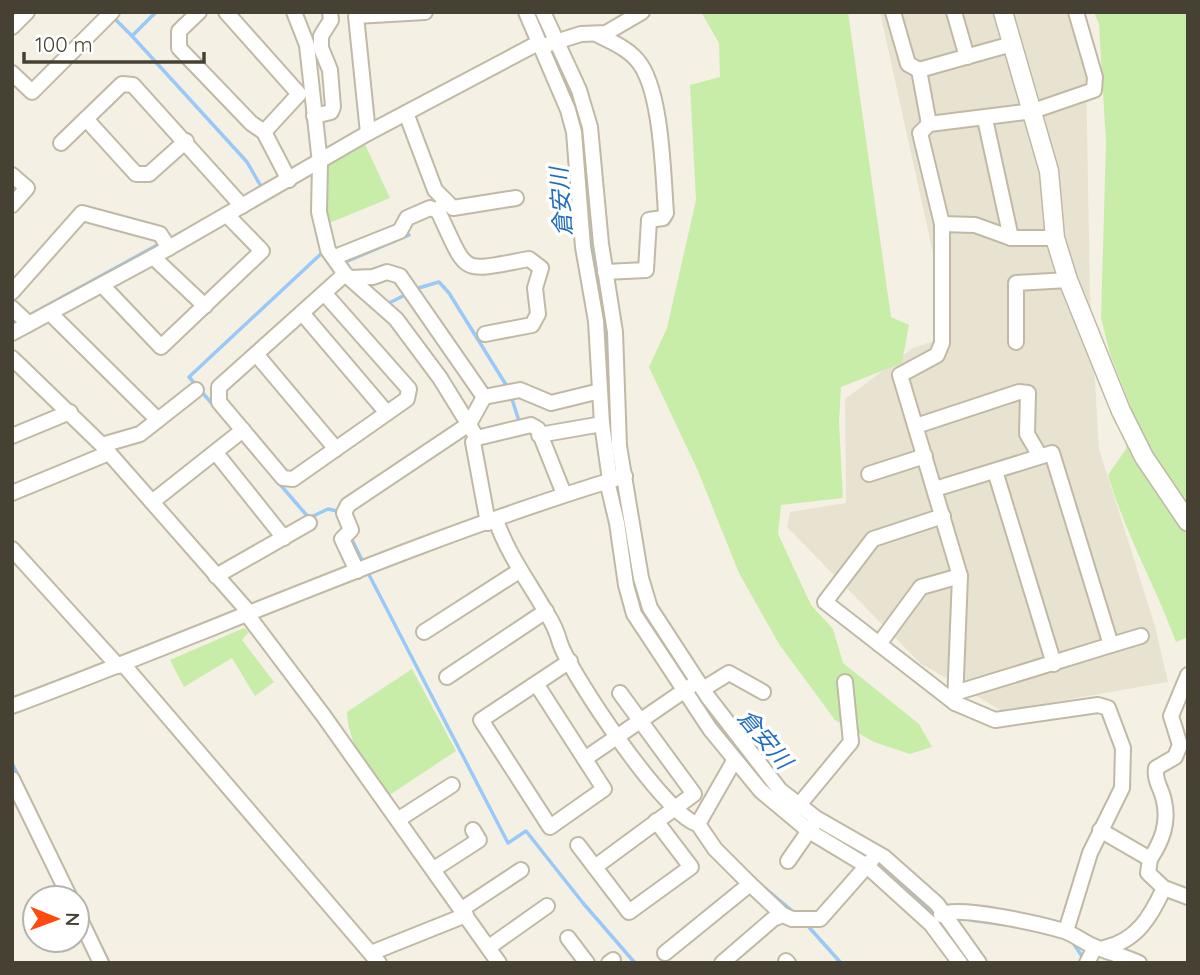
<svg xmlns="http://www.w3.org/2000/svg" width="1200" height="975" font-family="Quicksand,'Noto Sans JP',sans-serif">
  <rect width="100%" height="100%" fill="#f4f0e4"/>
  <polygon fill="#e8e3d1" points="880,12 1085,12 1090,293 1099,449 1155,626 1168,682 1002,711 920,663 787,527 790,512 846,503 845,399 913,348 951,335"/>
  <g fill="#c8eda8">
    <polygon points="701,12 848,12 891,317 909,325 902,363 841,387 839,422 843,498 781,505 778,534 811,605 833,629 843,663 919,724 932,747 910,754 874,742 835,720 779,644 739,573 698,471 649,367 667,328 696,200 690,85 720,77 719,43"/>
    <path d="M1094,12H1188V637L1176,642C1155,585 1125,533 1108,475L1126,449L1131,407L1110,354L1101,318L1106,143L1099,24Z"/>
    <polygon points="363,140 390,198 327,224 326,166 335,156"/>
    <polygon points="244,628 249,632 242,640 274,682 255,696 232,658 184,687 170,660"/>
    <path d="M412,669L456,751L388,796C369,770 348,745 347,712Z"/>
  </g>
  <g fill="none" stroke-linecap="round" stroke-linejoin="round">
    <g stroke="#99c9f8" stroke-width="3.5">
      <polyline points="156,12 132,36 247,162 262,188"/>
      <polyline points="114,18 132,36"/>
      <polyline points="168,240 195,225"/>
      <polyline points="343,263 409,235"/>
      <polyline points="415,289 439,282 449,293 508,388"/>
      <polyline points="385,301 389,303 409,293"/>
      <polyline points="26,317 161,243"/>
      <polyline points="196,385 189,377 324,251"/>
      <polyline points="201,391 214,406"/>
      <polyline points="511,396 520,424"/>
      <polyline points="278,482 309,518 328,509 337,511 340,515"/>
      <polyline points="351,538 363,562"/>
      <polyline points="389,565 405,559"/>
      <polyline points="366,569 508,843 526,831 583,903 635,963"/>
      <polyline points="12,763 43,828"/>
      <polyline points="760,884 796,914"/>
      <polyline points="74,891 109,963"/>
      <polyline points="970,920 1007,925"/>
      <polyline points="807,925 841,963"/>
      <polyline points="1072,941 1085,961"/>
    </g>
    <g stroke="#99c9f8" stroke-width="21">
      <polyline points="535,12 544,34"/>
      <polyline points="551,52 575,101 582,136 591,246 605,325 610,437"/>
      <path d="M617,483C624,521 626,562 637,599C651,644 744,767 781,798"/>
      <path d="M833,835C885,867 937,910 970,963"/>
    </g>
    <defs>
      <g id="minor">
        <polyline points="199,12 179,31 179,48 251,123 264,132 289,180"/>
        <polyline points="226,12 299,94 264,132"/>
        <polyline points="294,12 307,45 320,163 319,212 328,250 345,274 396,319 440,378 477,438 473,442 488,523"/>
        <polyline points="526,12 568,110 574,132 583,247 596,321 602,424 610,480"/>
        <polyline points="543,12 579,90 590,127 601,244 615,332 619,446 641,578 650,608 708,697 780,790 816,818 884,857 937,904 979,963"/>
        <polyline points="893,12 908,64 919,70 929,124"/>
        <polyline points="954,12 967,57"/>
        <polyline points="12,27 27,12"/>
        <path d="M596,34C610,41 627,48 637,60C662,88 663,175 666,213L663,218L649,220L646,270L605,272"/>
        <polyline points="549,44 581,34 606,33 642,12"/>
        <polyline points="919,70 1012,44"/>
        <polyline points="12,73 32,92 112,12"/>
        <polyline points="406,113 435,190 453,208 516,198"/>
        <polyline points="314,116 331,112 333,107 330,70 321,48 321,36 331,20 330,12"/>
        <polyline points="86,119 136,174 149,174 186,141"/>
        <polyline points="985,119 1011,238"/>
        <polyline points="368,133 356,16 425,12"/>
        <polyline points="61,143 122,84 133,85 242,206"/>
        <polyline points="12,175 27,188 12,205"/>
        <path d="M438,211C469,276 458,272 529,259L541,268L535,288L538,314L532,325L485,334"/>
        <polyline points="942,224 975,225 1011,238 1055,238"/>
        <polyline points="340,255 400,231 407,218 430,208 438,211 443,204"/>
        <polyline points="153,257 205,306"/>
        <polyline points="350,278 373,277 387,272 400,276 484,397 469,424 348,505 344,513 351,530 342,539 357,571"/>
        <polyline points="102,285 161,347 262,251 227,215"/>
        <polyline points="12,292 82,213 160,234 169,248"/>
        <polyline points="325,294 409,389 407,399 293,479 283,478 219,402 219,387 345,274"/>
        <polyline points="12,308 29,324"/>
        <polyline points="50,313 158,420"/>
        <polyline points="302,313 387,413"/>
        <polyline points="12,333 153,257 368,133 538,43"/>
        <polyline points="1016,342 1016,283 1068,280"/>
        <polyline points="256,354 336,449"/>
        <polyline points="12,358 102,445 246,609 249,617 323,715 499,963"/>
        <polyline points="484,397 520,390 551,403 600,391"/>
        <polyline points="916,426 1019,392 1028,393 1027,434 1040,456"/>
        <polyline points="539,435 602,424"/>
        <polyline points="12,436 70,412"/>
        <polyline points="477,438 531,425 538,429 564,494"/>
        <polyline points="102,445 140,434 196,390"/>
        <polyline points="216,453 284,538"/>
        <polyline points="995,471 1054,664"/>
        <polyline points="869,474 925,456"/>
        <polyline points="607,481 617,523 626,585 634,614 710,729 761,791 809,831 867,866 931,924 960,963"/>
        <polyline points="935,489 1052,453 1111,645 955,693"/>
        <polyline points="12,493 109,453"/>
        <polyline points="152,502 243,430"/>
        <polyline points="943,516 873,539 825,602 955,703 995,720 1098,705 1108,708 1123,748 1122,788 1090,853 1066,931"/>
        <path d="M496,520C508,555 529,582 547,614C553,623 557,632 560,643C571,675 667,818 698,824"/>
        <polyline points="12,549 118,666"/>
        <polyline points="216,576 309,523"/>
        <polyline points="424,632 519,571"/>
        <polyline points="879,644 921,587 960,576"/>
        <polyline points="1111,645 1141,636"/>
        <polyline points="123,664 379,963"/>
        <polyline points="447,677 546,611"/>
        <polyline points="537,685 604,789 550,827 481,720 570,661"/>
        <polyline points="703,689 729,673 763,692"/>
        <polyline points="955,703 960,576 900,375 937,355 942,343 942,224 920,133 929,124 1033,111 1094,90 1095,77 1076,12"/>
        <path d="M12,706C216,630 416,539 625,476"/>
        <polyline points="586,758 691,686"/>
        <polyline points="12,779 70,898"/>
        <polyline points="799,805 851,742 845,682"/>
        <polyline points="399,819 452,785"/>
        <polyline points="698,824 715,849 750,884"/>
        <polyline points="698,824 734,761"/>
        <polyline points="1100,830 1150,859 1148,873 1164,888 1188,897"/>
        <polyline points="578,845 629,912 691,867 656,821"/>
        <path d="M1150,859C1162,841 1169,823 1164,801C1162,789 1154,781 1156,768L1175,757L1180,745L1171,716L1188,675"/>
        <polyline points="788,861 813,825"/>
        <polyline points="595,867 694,794 620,693"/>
        <polyline points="434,869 479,840 473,830"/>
        <polyline points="462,909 521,870"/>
        <polyline points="77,913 101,963"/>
        <path d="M941,915C954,904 1044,925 1064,931C1074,934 1083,942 1093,946C1107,952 1124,956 1139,963"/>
        <polyline points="568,938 587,963"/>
        <polyline points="489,947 547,906"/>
        <path d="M1104,948C1137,941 1151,916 1164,888"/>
        <polyline points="371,953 466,915"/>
        <polyline points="665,953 750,884 783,915"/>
        <polyline points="786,961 788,963"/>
        <polyline points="609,963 613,960"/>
        <polyline points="722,963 773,919 783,915 792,919 820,919 872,860"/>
        <polyline points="1087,963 1095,947"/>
      </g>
      <polyline id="tertiary" points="1003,12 1049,171 1055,238 1068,280 1121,411 1144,457 1188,522"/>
    </defs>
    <use href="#minor" stroke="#c0b9a5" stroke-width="18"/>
    <use href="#tertiary" stroke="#c0b9a5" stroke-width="21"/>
    <use href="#minor" stroke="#fff" stroke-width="14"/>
    <use href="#tertiary" stroke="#fff" stroke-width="18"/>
  </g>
  <g text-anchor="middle" stroke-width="7" stroke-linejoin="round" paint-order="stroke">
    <g font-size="23" font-style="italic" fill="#216ebe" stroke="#fff">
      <text transform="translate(561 202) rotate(-94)" y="8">倉安川</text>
      <text transform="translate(765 739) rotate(50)" y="8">倉安川</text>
    </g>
  </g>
  <rect width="1200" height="975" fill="none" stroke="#474133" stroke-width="28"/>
  <g transform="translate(56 919) rotate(91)"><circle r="33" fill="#ffffff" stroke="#b5b3ad" stroke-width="2"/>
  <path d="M0-5L12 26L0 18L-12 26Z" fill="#ff490f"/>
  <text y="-10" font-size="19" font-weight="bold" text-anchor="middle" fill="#474133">N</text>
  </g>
  <path d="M24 52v10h180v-10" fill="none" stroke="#474133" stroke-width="3.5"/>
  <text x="35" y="52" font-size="21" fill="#474133" stroke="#ffffff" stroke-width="5" paint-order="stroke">100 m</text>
</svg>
